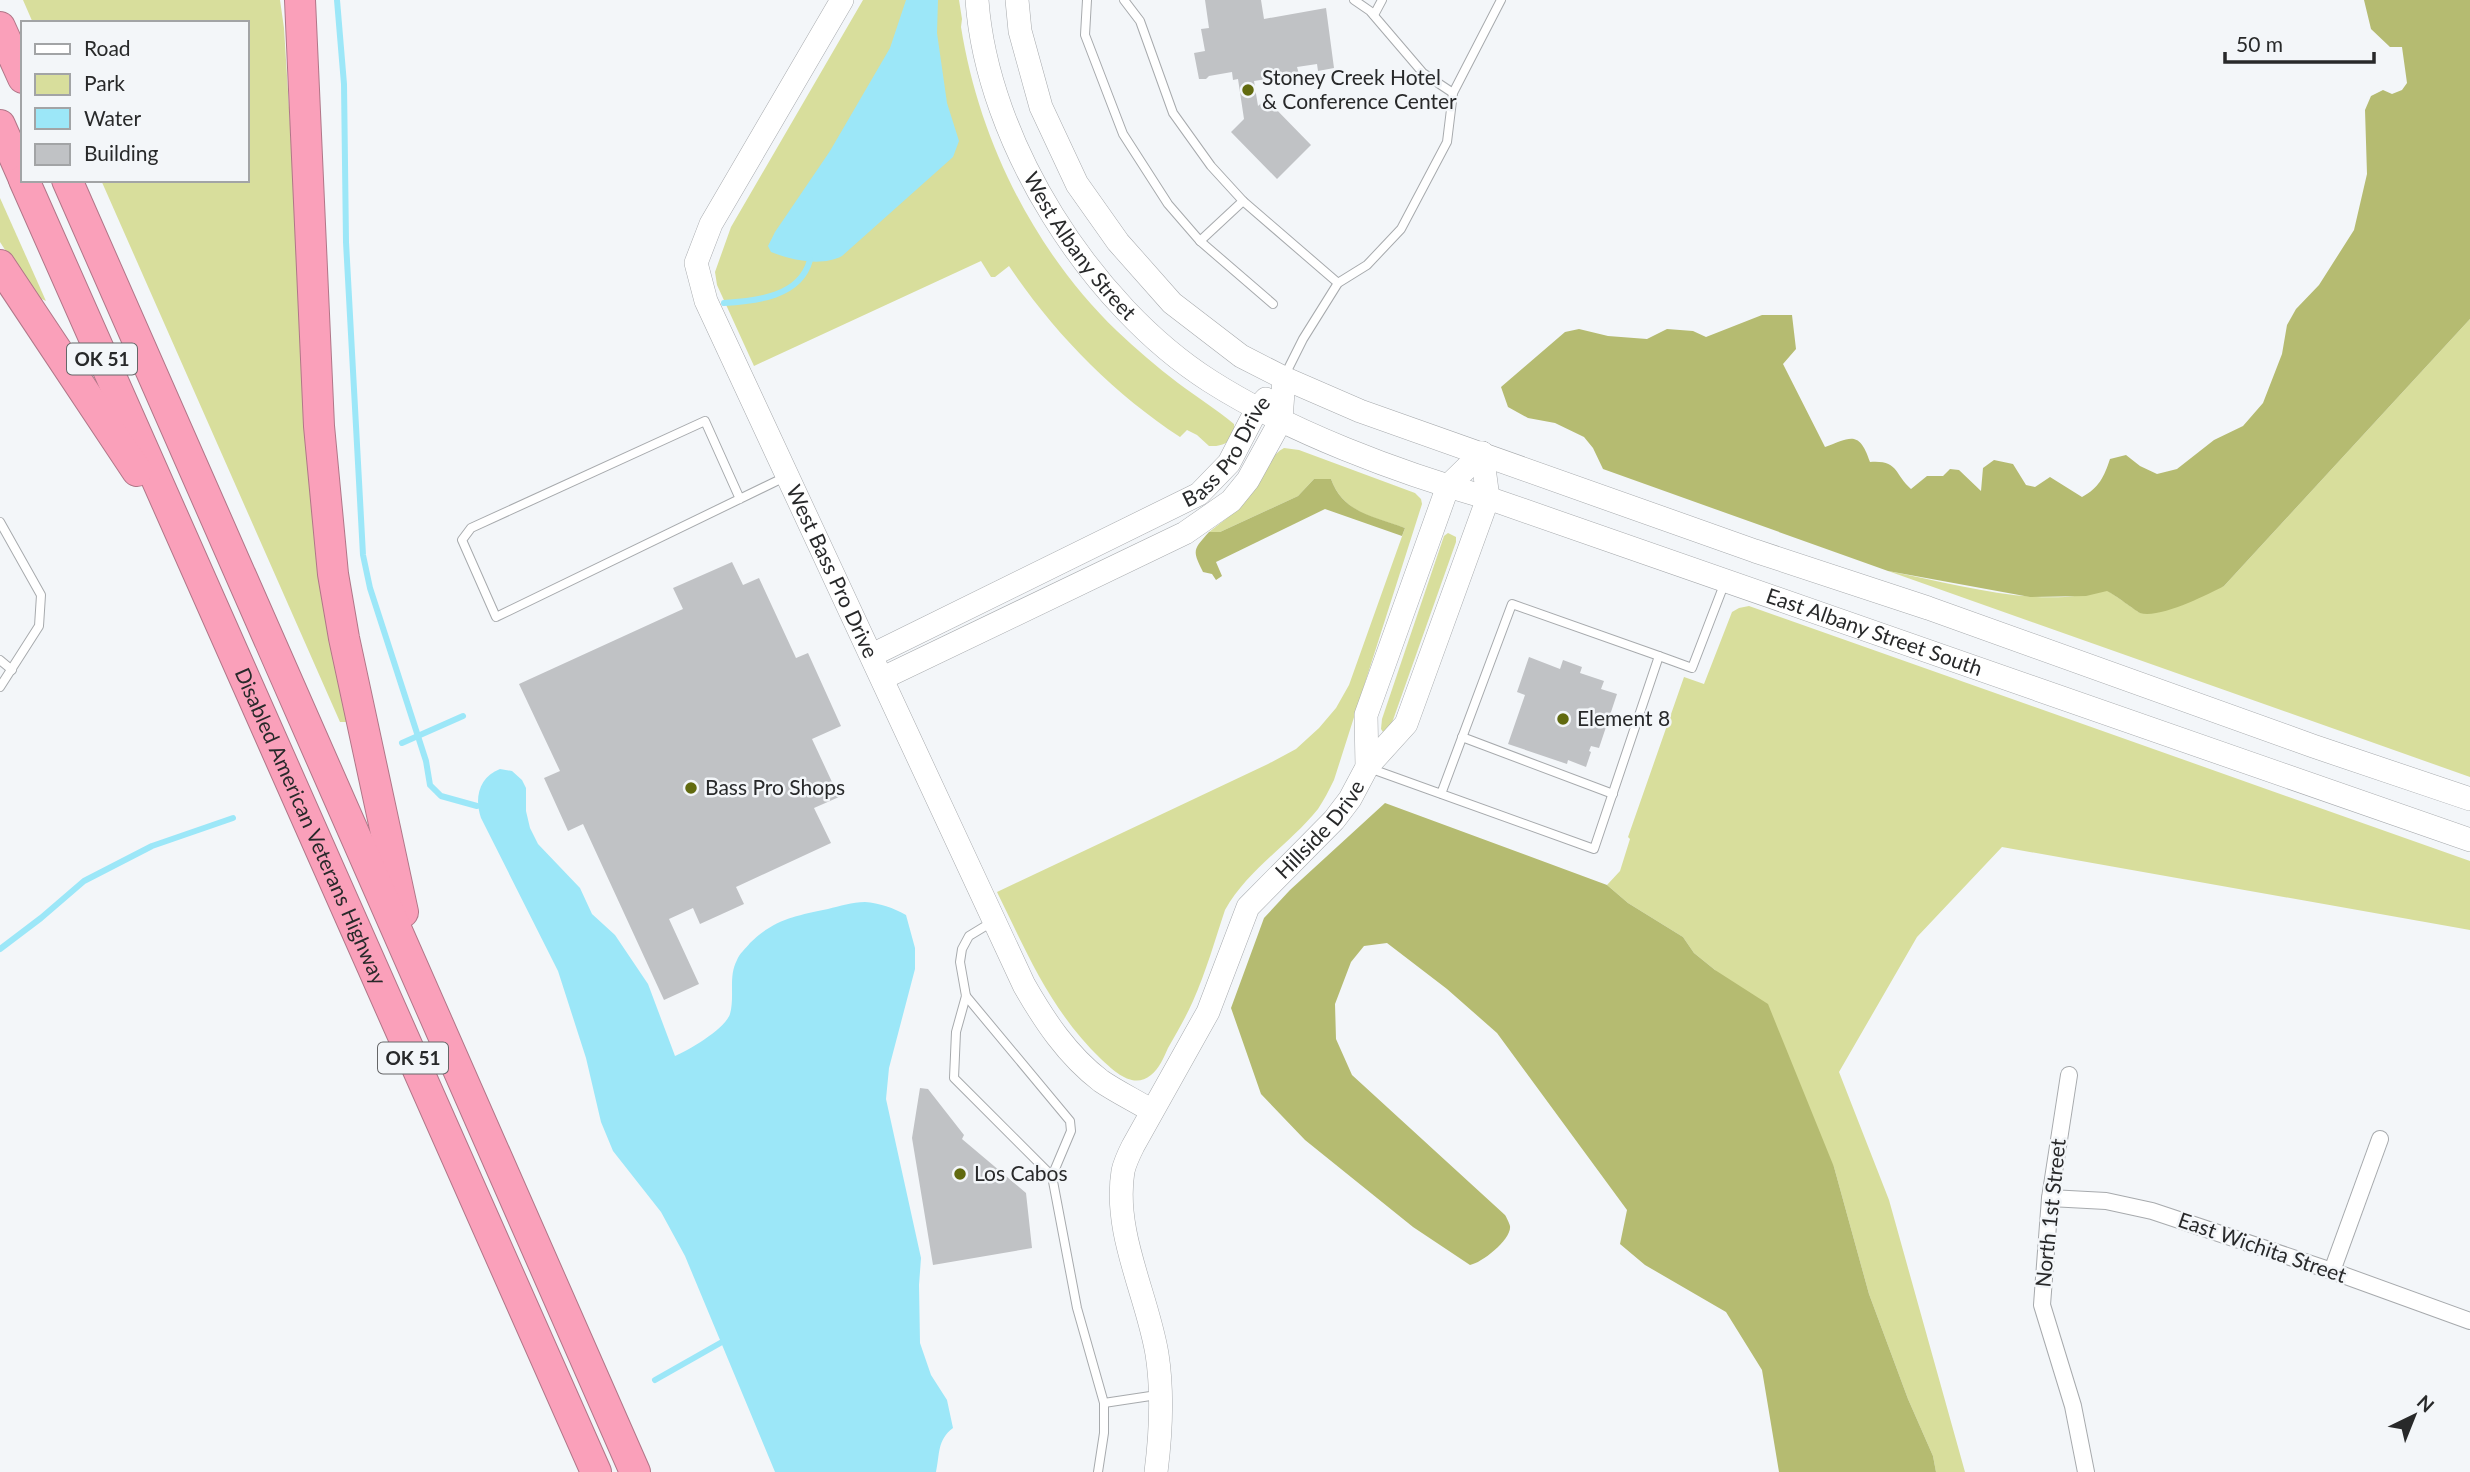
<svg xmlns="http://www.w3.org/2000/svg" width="2470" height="1472" font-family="Lato,sans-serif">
  <rect width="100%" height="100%" fill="#f3f6f9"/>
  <g fill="#d8de9c">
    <polygon points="23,0 280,0 284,28 315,523 349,722 340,722 101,180 247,180 247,23 33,23"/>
    <path d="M863,0H959L962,19L961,27C979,140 1034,251 1117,331C1136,349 1157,367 1178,383C1197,397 1216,409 1234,424C1236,440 1224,447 1209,446L1197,435L1187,430L1180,437C1112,392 1055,334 1009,266L995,277H991L981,261L754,366L717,285L715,272L731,227Z"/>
    <polygon points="0,198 46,301 35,296 0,242"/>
    <path d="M2470,319V777L1888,571C1958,584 2038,610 2107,590L2140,613L2224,586Z"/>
    <path d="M1284,448L1299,450L1415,493L1421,499L1422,504L1334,780C1329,790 1324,800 1318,809C1289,845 1248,869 1225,910C1215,940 1206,972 1193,1001C1186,1017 1177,1032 1168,1048C1164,1057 1159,1069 1151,1075C1133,1090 1114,1071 1101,1059C1051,1011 1027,953 997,892L1268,764L1296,749L1319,728L1336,708L1349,685L1405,528C1374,517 1343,513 1331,479H1314L1298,496L1220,532H1209C1225,520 1239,509 1251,494C1263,480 1268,456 1284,448Z"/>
    <polygon points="1448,533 1456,537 1456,542 1393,720 1389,728 1383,732 1381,729 1382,719 1444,536"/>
    <polygon points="1749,606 2470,861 2470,930 2002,847 1917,937 1839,1072 1889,1200 1965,1472 1936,1472 1933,1456 1908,1399 1869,1294 1834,1167 1715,970 1694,953 1683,937 1628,903 1607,885 1620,871 1630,839 1628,837 1684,677 1704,684 1732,612 1739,608"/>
  </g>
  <g fill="#b5bb71">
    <path d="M2364,0H2470V319L2224,586C2207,595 2159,619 2140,613C2136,611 2114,594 2107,591L2086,596L2030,597L1888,571L1603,469L1593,448L1584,437L1555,423L1528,418L1508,407L1501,387L1565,332L1579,329L1608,336L1647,339L1667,329L1693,331L1706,337L1762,315H1792L1796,349L1783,364L1825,447C1850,438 1859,429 1870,462C1899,460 1894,474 1911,489L1927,476H1943L1950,469L1959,470L1981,491L1983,468L1994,460L2013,464L2026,485L2035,487L2050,477L2082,497C2099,488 2104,477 2110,459L2126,455L2140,466L2157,474L2177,469L2214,440L2243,426L2263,403L2282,354L2287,325L2296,309L2319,285L2354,230L2367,174L2365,110L2371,96L2383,90L2392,94L2402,90L2407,83L2402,47H2390L2371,29Z"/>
    <path d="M1314,479H1331C1343,513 1374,516 1405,528L1402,536L1325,509L1216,562L1222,576L1216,580L1212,574L1203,572C1192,550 1193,550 1209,532H1220L1298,496Z"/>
    <path d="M1385,803L1607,885L1628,903L1683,937L1694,953L1715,970L1768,1004L1834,1167L1869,1294L1908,1399L1933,1456L1936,1472H1779L1762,1370L1726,1312L1645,1265L1620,1244L1627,1210L1497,1033L1447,989L1387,943L1364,946L1351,962L1335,1004L1336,1039L1352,1075L1505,1215C1506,1216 1510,1225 1510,1226C1512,1239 1482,1263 1470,1265L1413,1227L1305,1140L1261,1094L1231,1008L1264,918L1290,890Z"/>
  </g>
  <g fill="#9ce7f8">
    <path d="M906,0H938L937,33L947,103L959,141L953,157L842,256C822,267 791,260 771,252L768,246L775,232L830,151L890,48Z"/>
    <path d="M500,769L512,771L522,780L526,788V811L530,828L538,844L580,888L592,914L615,935L648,984L675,1056C689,1050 725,1029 730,1014C735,996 728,977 737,960C739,954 746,948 750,943C775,919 795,916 828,909C840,906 852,902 865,902C879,903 894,908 906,915L915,948V969L889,1068L886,1099L921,1258L919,1285L920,1343L931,1375L947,1400L953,1428C937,1440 940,1454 936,1472H775L685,1256L661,1212L613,1151L601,1122L586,1058L558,971L481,818C474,798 479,777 500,769Z"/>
  </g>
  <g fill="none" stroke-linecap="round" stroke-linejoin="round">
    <g stroke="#9ce7f8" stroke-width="6">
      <polyline points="337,0 344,84 346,242 363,555 370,588 426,761 430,785 441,796 477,806"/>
      <path d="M724,303C756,301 800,297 810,260"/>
      <polyline points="402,743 463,716"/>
      <polyline points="0,949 41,918 84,881 152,846 233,818"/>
      <polyline points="655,1380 722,1342"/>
    </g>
  </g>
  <g fill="#c0c2c5">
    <polygon points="1205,0 1261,0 1264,19 1326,8 1334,68 1318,71 1317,64 1297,67 1299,74 1254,81 1258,106 1266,99 1311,145 1277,179 1231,132 1244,119 1238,79 1233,80 1232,72 1209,76 1206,79 1199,79 1194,53 1205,51 1201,29 1209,28"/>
    <polygon points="732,562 743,585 759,578 796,658 808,653 841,726 812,739 839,797 814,808 831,843 736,887 744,904 700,924 693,908 669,919 699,984 664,1000 583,824 568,831 544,778 560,771 519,684 683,609 673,588"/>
    <polygon points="1529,657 1560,669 1563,660 1582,667 1580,673 1604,681 1601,689 1617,694 1599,748 1591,746 1589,751 1591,752 1586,767 1568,760 1567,764 1508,744 1525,695 1517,692"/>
    <polygon points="920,1088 928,1089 964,1135 962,1139 1026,1193 1032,1248 933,1265 912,1138"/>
  </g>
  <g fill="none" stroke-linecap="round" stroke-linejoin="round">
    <defs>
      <g id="lane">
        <polyline points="1087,0 1085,35 1123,134 1168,204 1200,241 1273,304"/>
        <polyline points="1124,0 1140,21 1173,113 1211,166 1243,201 1338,283"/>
        <polyline points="1354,0 1370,11 1423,73 1453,93"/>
        <polyline points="1374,15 1382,0"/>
        <polyline points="1200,241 1243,201"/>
        <polyline points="1285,375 1303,339 1338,283 1367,265 1401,229 1447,142 1453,93 1501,0"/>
        <polyline points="740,499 705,421 471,528 462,540 496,617 785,477"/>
        <polyline points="0,522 41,595 39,626 0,687"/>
        <polyline points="1659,656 1692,668 1725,582"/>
        <polyline points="0,660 12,670"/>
        <polyline points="1462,737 1613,794"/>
        <polyline points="1369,768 1594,849 1659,656 1512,604 1441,794"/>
        <polyline points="992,922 969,936 962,949 960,962 966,996 956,1032 954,1078 1052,1176 1077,1308 1104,1403 1157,1395"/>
        <polyline points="966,996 1070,1121 1071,1131 1052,1176"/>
        <polyline points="1098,1472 1104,1433 1104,1403"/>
      </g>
      <g id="street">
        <polyline points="2069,1075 2050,1198 2042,1305 2073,1406 2086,1472"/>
        <polyline points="2050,1198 2106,1201 2152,1211 2332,1271 2470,1321"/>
        <polyline points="2332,1271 2380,1139"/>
      </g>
      <g id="secondary">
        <path id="s1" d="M842,0L711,224L696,263L706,301L1024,985C1044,1020 1067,1055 1101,1081C1117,1092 1136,1101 1152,1111"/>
        <path id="s2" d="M977,0C987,142 1091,305 1210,381C1290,432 1397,472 1488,498L2470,840"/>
        <polyline points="1017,0 1020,31 1041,107 1077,184 1118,242 1172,303 1241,356 1284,378 1360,411 1755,551 1928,608 2313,746 2470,799"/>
        <path id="s3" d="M872,655L1199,494L1229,463L1257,409L1266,399"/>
        <polyline points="883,678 1185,533 1231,501 1248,480 1281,420 1284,378"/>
        <polyline points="1367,767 1406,724 1488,498 1482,453"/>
        <path id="s4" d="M1156,1472C1161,1433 1163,1393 1157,1354C1147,1294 1113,1233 1123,1171C1125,1162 1129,1154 1133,1146L1208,1012L1248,907L1334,820L1350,799L1367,767L1366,715L1448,486L1482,453"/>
      </g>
      <g id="highway">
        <polyline points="300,0 319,426 333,574 344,638 403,912"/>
        <polyline points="0,27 23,78"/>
        <polyline points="0,125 23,177"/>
        <path id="s5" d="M24,180L596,1472"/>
        <polyline points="67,180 635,1472"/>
        <polyline points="0,265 137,471"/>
      </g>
    </defs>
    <use href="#lane" stroke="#a7aaad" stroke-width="10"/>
    <use href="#street" stroke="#a7aaad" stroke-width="18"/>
    <use href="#secondary" stroke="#a7aaad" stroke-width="24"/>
    <use href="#highway" stroke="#b07688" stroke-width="32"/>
    <use href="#lane" stroke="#fff" stroke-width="8"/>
    <use href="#street" stroke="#fff" stroke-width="16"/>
    <use href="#secondary" stroke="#fff" stroke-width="23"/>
    <use href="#highway" stroke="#faa0ba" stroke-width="30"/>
  </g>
  <g fill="#616a0f" stroke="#f3f6f9" stroke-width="2.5">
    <circle cx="1248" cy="90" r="7"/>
    <circle cx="1563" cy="719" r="7"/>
    <circle cx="691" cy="788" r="7"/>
    <circle cx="960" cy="1174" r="7"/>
  </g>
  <g text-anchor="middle" stroke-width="5" stroke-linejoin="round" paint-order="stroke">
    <g fill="#f3f6f9" stroke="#656668" stroke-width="2">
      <rect x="67" y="343.5" width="70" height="31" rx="5"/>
      <rect x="378" y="1042.5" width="70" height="31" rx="5"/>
    </g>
    <g font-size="19" font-weight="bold" fill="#28292a">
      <text x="102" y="366">OK 51</text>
      <text x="413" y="1065">OK 51</text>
    </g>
    <g font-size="21" fill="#28292a" stroke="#f3f6f9" text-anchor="start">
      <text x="1262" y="85">Stoney Creek Hotel<tspan x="1262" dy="24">&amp; Conference Center</tspan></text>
      <text x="1577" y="726">Element 8</text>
      <text x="705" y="795">Bass Pro Shops</text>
      <text x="974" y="1181">Los Cabos</text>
    </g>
    <g font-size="21" fill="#28292a" stroke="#f3f6f9">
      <text dy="7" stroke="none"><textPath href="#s2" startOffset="271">West Albany Street</textPath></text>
      <text dy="7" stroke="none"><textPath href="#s3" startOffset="415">Bass Pro Drive</textPath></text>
      <text dy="7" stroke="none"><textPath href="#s1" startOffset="639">West Bass Pro Drive</textPath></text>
      <text dy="7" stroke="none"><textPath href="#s2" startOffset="1172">East Albany Street South</textPath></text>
      <text dy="7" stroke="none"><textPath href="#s5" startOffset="707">Disabled American Veterans Highway</textPath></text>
      <text dy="7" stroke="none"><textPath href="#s4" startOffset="705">Hillside Drive</textPath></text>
      <text transform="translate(2051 1213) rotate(-84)" y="7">North 1st Street</text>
      <text transform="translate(2262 1248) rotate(19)" y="7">East Wichita Street</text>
    </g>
  </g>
  <rect x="21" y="21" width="228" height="161" fill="#f3f6f9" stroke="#a2a4a6" stroke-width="2"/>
  <rect x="35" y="44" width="35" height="10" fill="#ffffff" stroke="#a2a4a6" stroke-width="2"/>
  <text x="84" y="56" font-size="21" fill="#28292a">Road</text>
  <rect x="35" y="74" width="35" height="21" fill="#d8de9c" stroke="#a2a4a6" stroke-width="2"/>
  <text x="84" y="91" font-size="21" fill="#28292a">Park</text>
  <rect x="35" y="108" width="35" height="21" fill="#9ce7f8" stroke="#a2a4a6" stroke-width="2"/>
  <text x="84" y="126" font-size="21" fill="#28292a">Water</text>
  <rect x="35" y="144" width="35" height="21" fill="#c0c2c5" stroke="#a2a4a6" stroke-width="2"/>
  <text x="84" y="161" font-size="21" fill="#28292a">Building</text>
  <g transform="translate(2414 1416) rotate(43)" stroke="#f3f6f9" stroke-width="5" paint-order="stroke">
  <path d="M0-5L12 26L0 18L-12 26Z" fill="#28292a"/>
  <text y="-10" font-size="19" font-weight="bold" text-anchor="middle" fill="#28292a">N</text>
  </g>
  <path d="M2225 52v10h149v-10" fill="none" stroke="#28292a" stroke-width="3.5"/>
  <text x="2236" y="52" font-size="21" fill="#28292a" stroke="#f3f6f9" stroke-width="5" paint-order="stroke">50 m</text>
</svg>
